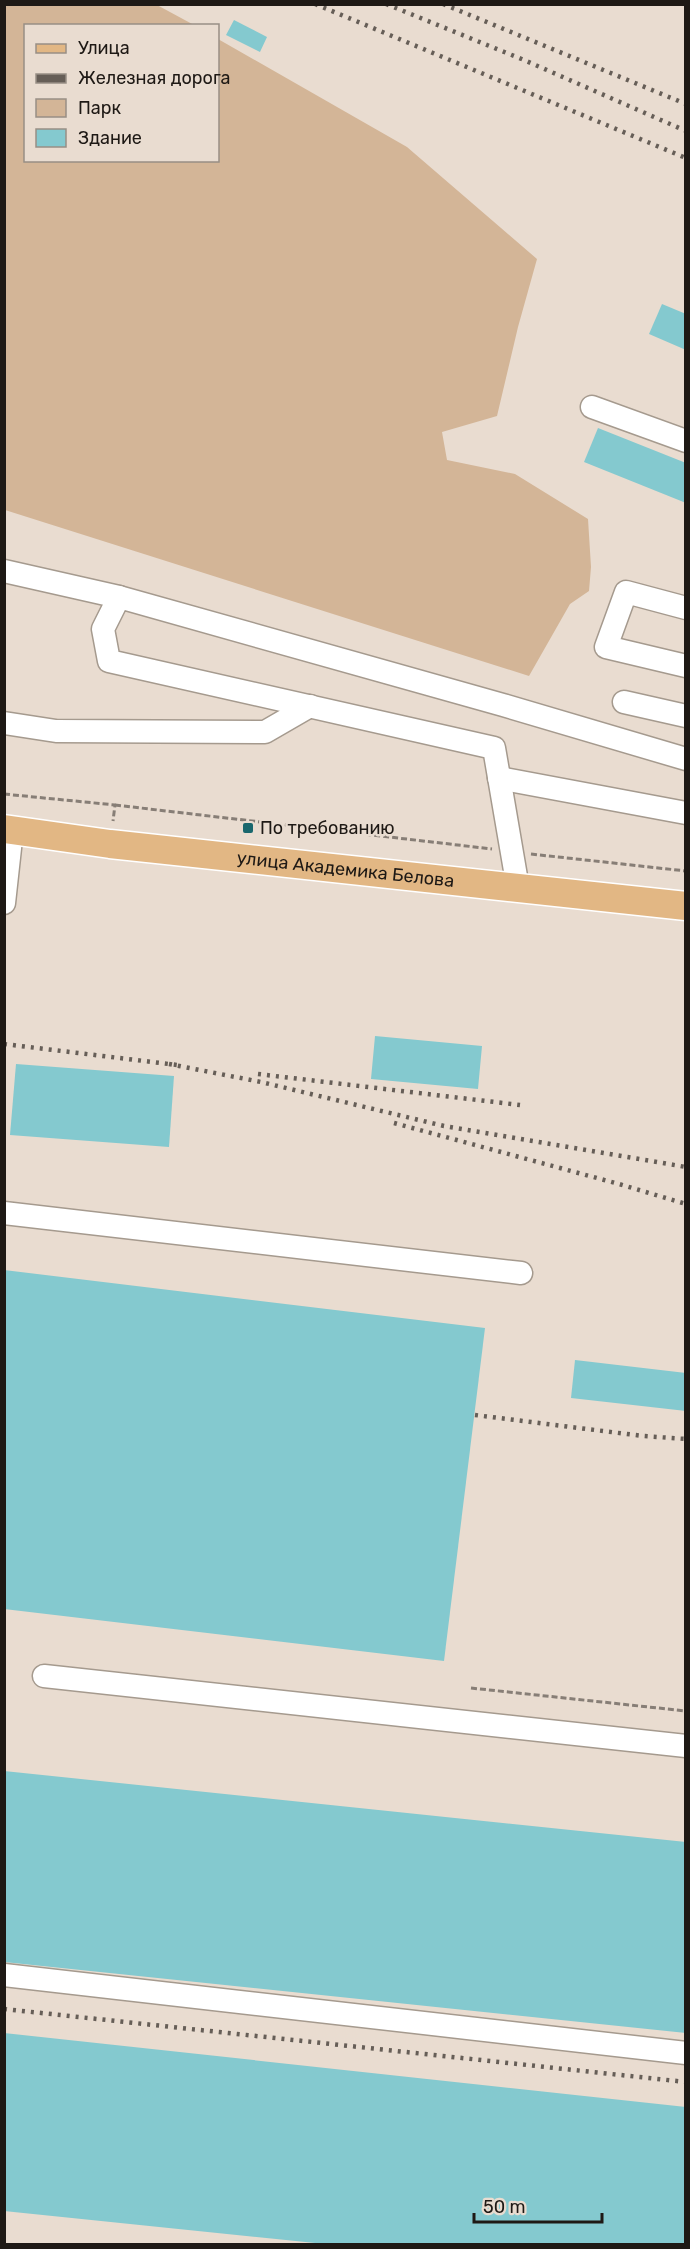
<svg xmlns="http://www.w3.org/2000/svg" width="690" height="2249" font-family="Rubik,sans-serif">
  <rect width="100%" height="100%" fill="#e9dcd0"/>
  <polygon fill="#d3b597" points="5,4 157,5 194,25 26,26 26,160 218,160 218,39 407,147 537,259 518,327 497,416 442,432 447,460 515,474 588,519 591,567 589,591 570,604 529,676 5,510"/>
  <g fill="#84c9cf">
    <polygon points="234,20 267,37 260,52 226,35"/>
    <polygon points="662,304 686,314 686,350 649,334"/>
    <polygon points="598,428 686,463 686,503 584,462"/>
    <polygon points="375,1036 482,1046 478,1089 371,1079"/>
    <polygon points="16,1064 174,1076 169,1147 10,1135"/>
    <polygon points="4,1270 485,1328 444,1661 4,1609"/>
    <polygon points="575,1360 686,1373 686,1411 571,1398"/>
    <polygon points="4,1771 686,1842 686,2033 4,1962"/>
    <polygon points="4,2033 686,2107 686,2244 325,2244 4,2211"/>
  </g>
  <g fill="none" stroke-linecap="round" stroke-linejoin="round">
    <defs>
      <g id="minor">
        <polyline points="592,407 686,441"/>
        <polyline points="4,571 119,597"/>
        <polyline points="686,608 626,592 606,647 686,666"/>
        <polyline points="624,702 686,716"/>
        <polyline points="4,723 56,731 265,732 310,706"/>
        <polyline points="499,778 686,813"/>
        <polyline points="518,888 494,748 109,661 103,629 119,597 503,705 686,759"/>
        <polyline points="4,903 12,830"/>
        <polyline points="4,1213 521,1273"/>
        <polyline points="44,1676 686,1746"/>
        <polyline points="4,1975 686,2053"/>
      </g>
      <g id="major">
        <path id="s1" d="M4,829L110,844L686,906"/>
      </g>
    </defs>
    <use href="#minor" stroke="#a59a8e" stroke-width="25"/>
    <use href="#major" stroke="#fff" stroke-width="31"/>
    <g stroke="#877e76" stroke-width="3" stroke-dasharray="6 3" stroke-linecap="butt">
      <polyline points="4,794 115,805 113,821"/>
      <polyline points="115,805 492,849"/>
      <polyline points="531,854 686,871"/>
      <polyline points="471,1688 686,1711"/>
    </g>
    <use href="#minor" stroke="#fff" stroke-width="22"/>
    <use href="#major" stroke="#e2b784" stroke-width="28"/>
    <g stroke="#665e57" stroke-width="4.5" stroke-dasharray="3 6" stroke-linecap="butt">
      <polyline points="315,4 686,158"/>
      <polyline points="386,4 524,60 686,131"/>
      <polyline points="443,4 686,104"/>
      <polyline points="4,1044 177,1065"/>
      <polyline points="169,1064 261,1082 444,1126 686,1167"/>
      <polyline points="258,1074 520,1105"/>
      <polyline points="394,1123 619,1184 686,1204"/>
      <polyline points="475,1415 643,1436 686,1439"/>
      <polyline points="4,2009 686,2082"/>
    </g>
  </g>
  <rect fill="#19676d" stroke="#e9dcd0" stroke-width="2" x="242" y="822" width="12" height="12" rx="3"/>
  <g text-anchor="middle" stroke-width="5" stroke-linejoin="round" paint-order="stroke">
    <g font-size="18" fill="#1e1915" stroke="#e9dcd0" text-anchor="start">
      <text x="260" y="834">По требованию</text>
    </g>
    <g font-size="18" fill="#1e1915" stroke="#e9dcd0">
      <text dy="6" stroke="none"><textPath href="#s1" startOffset="344">улица Академика Белова</textPath></text>
    </g>
  </g>
  <rect width="690" height="2249" fill="none" stroke="#1e1915" stroke-width="12"/>
  <rect x="24" y="24" width="195" height="138" fill="#e9dcd0" stroke="#988e85" stroke-width="1.5"/>
  <rect x="36" y="44" width="30" height="9" fill="#e2b784" stroke="#988e85" stroke-width="1.5"/>
  <text x="78" y="54" font-size="18" fill="#1e1915">Улица</text>
  <rect x="36" y="74" width="30" height="9" fill="#665e57" stroke="#988e85" stroke-width="1.5"/>
  <text x="78" y="84" font-size="18" fill="#1e1915">Железная дорога</text>
  <rect x="36" y="99" width="30" height="18" fill="#d3b597" stroke="#988e85" stroke-width="1.5"/>
  <text x="78" y="114" font-size="18" fill="#1e1915">Парк</text>
  <rect x="36" y="129" width="30" height="18" fill="#84c9cf" stroke="#988e85" stroke-width="1.5"/>
  <text x="78" y="144" font-size="18" fill="#1e1915">Здание</text>
  <path d="M474 2213v9h128v-9" fill="none" stroke="#1e1915" stroke-width="3"/>
  <text x="483" y="2213" font-size="18" fill="#1e1915" stroke="#e9dcd0" stroke-width="4.5" paint-order="stroke">50 m</text>
</svg>
